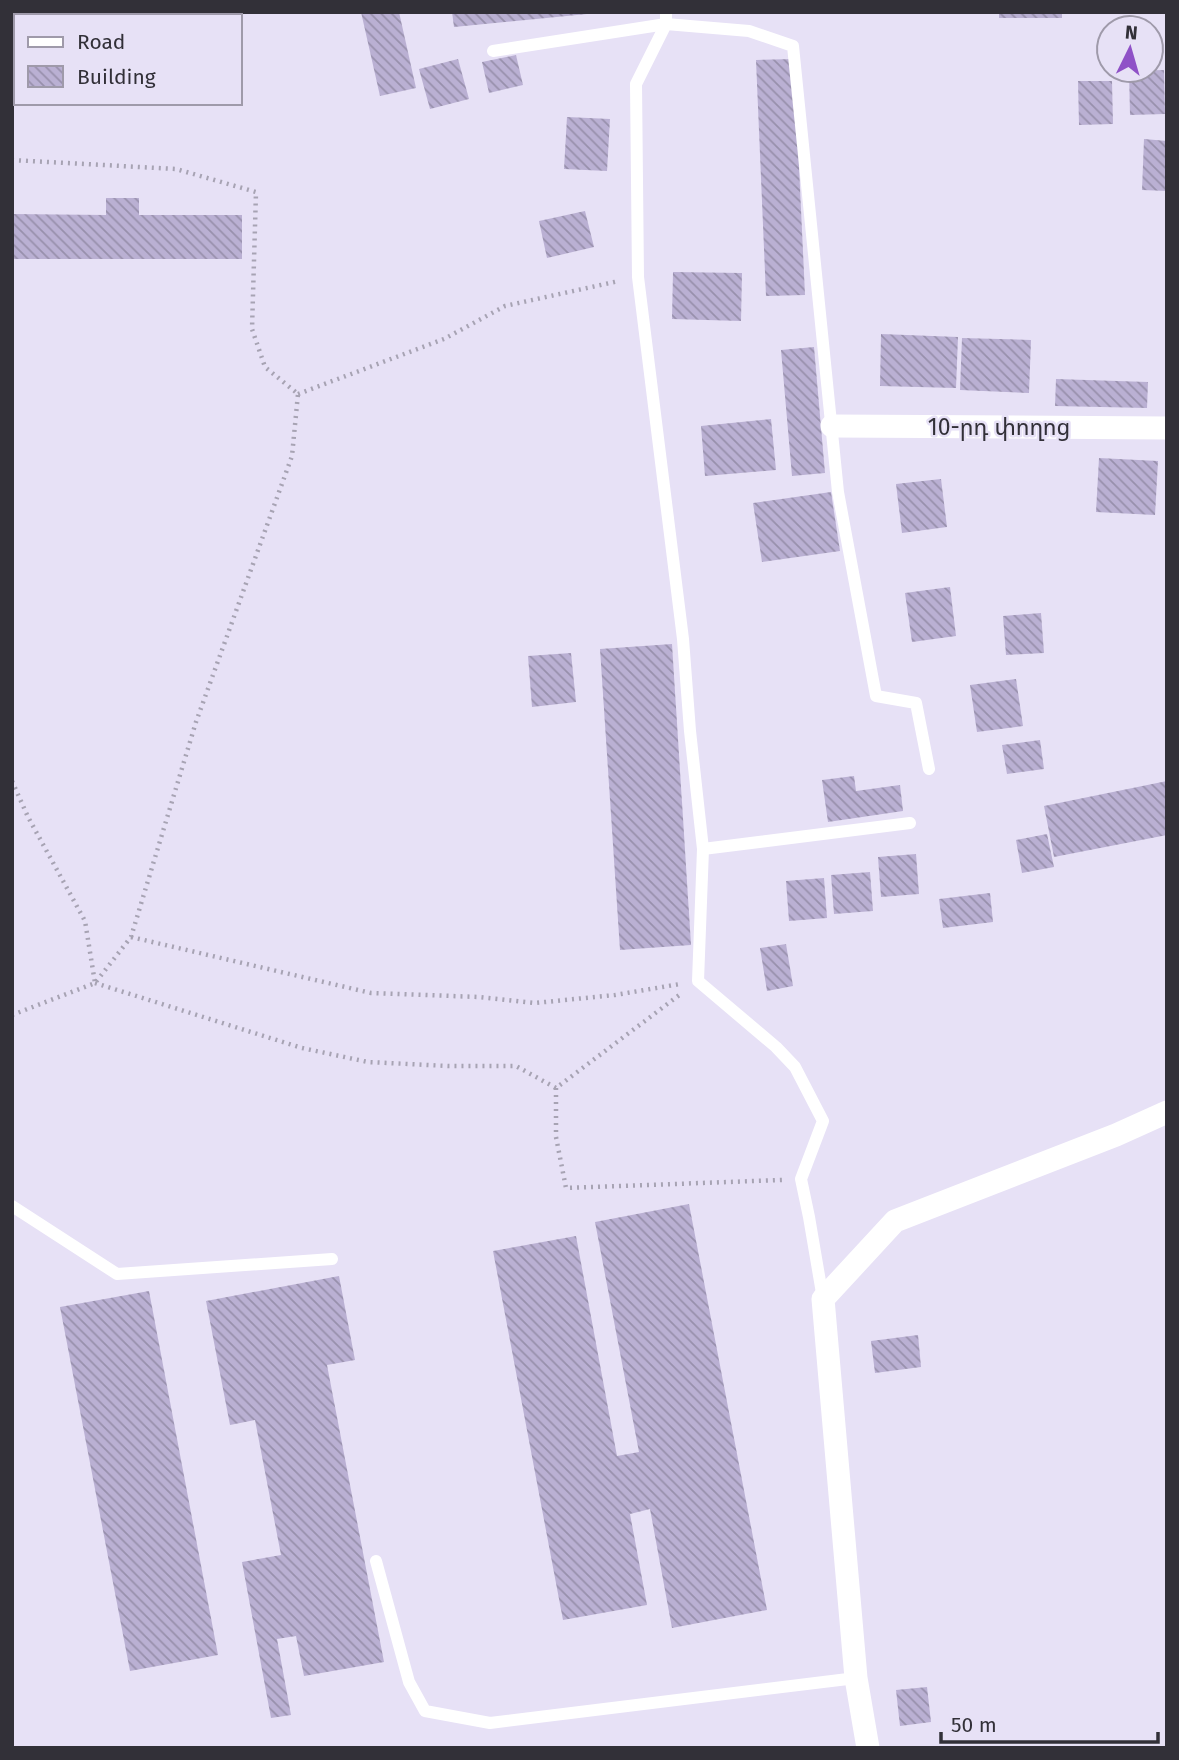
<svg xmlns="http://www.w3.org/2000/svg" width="1179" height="1760" font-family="'Fira Sans','Noto Sans Armenian',sans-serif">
  <defs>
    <pattern id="building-back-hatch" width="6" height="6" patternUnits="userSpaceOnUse" patternTransform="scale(1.75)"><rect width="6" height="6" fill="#bab0d3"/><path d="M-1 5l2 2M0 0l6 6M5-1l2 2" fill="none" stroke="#9890ac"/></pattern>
  </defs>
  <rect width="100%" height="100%" fill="#e7e1f6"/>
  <g fill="url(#building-back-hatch)">
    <rect x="105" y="12" width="47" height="4"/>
    <polygon points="361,12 399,12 416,88 380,96"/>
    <polygon points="452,12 587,12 587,14 454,27"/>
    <rect x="999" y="12" width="63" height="6"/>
    <polygon points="516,55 523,85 489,93 482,62"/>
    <polygon points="458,59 469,99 430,109 419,69"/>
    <polygon points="794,59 805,295 766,296 756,60"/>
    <polygon points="1164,70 1165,114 1130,115 1129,71"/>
    <polygon points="1078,81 1112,81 1113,124 1079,125"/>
    <polygon points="567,117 610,119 607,171 564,169"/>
    <polygon points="1144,139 1167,141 1167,191 1142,190"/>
    <polygon points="106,198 139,198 139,215 242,215 242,259 12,259 12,214 106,215"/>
    <polygon points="585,211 594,247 547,258 539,221"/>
    <polygon points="673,272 742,273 741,321 672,319"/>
    <polygon points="881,334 958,337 956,388 880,386"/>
    <polygon points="962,338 1031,340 1029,393 960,390"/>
    <polygon points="814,347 825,473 792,476 781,350"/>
    <polygon points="1056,379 1148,382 1147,408 1055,406"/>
    <polygon points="771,419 776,470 705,476 701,426"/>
    <polygon points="1099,458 1158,461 1155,515 1096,512"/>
    <polygon points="941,479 947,527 902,533 896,484"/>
    <polygon points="831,492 840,551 762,562 753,503"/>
    <polygon points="950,587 956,636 912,642 905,593"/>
    <polygon points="1041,613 1044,653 1006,655 1003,616"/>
    <polygon points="672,644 691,945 620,950 600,649"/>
    <polygon points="571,653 576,702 532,707 528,656"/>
    <polygon points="1016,679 1023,726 977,732 970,685"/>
    <polygon points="1040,740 1044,769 1007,774 1002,745"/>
    <polygon points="854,776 856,791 900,785 903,811 828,822 822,780"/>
    <polygon points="1167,781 1167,835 1054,857 1044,806"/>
    <polygon points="1047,834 1054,867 1022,873 1016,840"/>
    <polygon points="916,854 919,894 881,897 878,857"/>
    <polygon points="870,872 873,911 834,914 831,875"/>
    <polygon points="824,878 827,918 789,921 786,881"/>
    <polygon points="990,893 993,922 943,928 939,899"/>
    <polygon points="786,944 793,986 767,991 760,948"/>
    <polygon points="689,1204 767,1610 672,1628 650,1509 630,1514 647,1605 563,1620 493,1251 576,1236 617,1456 639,1452 595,1222"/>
    <polygon points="339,1276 355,1360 327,1365 384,1662 304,1676 296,1636 277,1639 291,1715 271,1718 242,1562 281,1555 255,1420 230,1425 206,1301"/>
    <polygon points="149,1291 218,1655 130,1671 60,1307"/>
    <polygon points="918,1335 921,1367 875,1373 871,1341"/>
    <polygon points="927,1687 931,1722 900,1726 896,1690"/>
  </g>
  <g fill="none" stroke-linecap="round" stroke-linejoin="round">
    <g stroke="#a7a3b3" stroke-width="4.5" stroke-dasharray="2 5" stroke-linecap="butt">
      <polyline points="12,160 176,169 256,192 252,329 265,367 298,394"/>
      <polyline points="298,394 444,339 505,306 619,281"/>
      <polyline points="12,781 28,817 85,921 95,983"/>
      <polyline points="131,937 371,993 479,997 535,1003 615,995 680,984"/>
      <polyline points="95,983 302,1048 368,1062 448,1066 516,1066 556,1088 682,993"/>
      <polyline points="12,1015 95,983 131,937 196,722 292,456 298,394"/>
      <polyline points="556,1088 556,1137 566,1188 782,1180"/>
    </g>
    <g stroke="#fff" stroke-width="12">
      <polyline points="666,12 666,24 636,84 638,277 683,639 690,731 703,849 698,981 776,1047 795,1067 823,1121 801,1179 809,1217 823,1299"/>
      <polyline points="493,51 666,24 749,31 793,46 838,492 876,696 916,703 929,769"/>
      <polyline points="703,849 910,823"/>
      <polyline points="12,1206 117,1274 332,1259"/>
      <polyline points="376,1561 409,1682 425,1711 490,1723 856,1678"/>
    </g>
    <g stroke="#fff" stroke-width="23">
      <polyline points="832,426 1167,428"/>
      <polyline points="868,1748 856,1678 823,1299 895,1221 1116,1135 1167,1112"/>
    </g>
  </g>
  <g text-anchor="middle" stroke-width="5" stroke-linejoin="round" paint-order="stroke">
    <g font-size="23" fill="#323038" stroke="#e7e1f6">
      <text x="999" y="435">10-րդ փողոց</text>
    </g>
  </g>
  <rect width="1179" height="1760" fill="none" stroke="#323038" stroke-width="28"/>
  <rect x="14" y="14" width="228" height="91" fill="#e7e1f6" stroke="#9f9aaa" stroke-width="2"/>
  <rect x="28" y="37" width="35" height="10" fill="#ffffff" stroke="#9f9aaa" stroke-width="2"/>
  <text x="77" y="49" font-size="21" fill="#323038">Road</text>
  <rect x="28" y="66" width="35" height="21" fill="url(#building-back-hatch)" stroke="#9f9aaa" stroke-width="2"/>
  <text x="77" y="84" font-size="21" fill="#323038">Building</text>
  <g transform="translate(1130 49) rotate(5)"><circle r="33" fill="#e7e1f6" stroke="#9f9aaa" stroke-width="2"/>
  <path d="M0-5L12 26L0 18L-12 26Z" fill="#8f51c7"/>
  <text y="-10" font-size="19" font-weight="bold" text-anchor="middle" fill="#323038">N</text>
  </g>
  <path d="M941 1732v10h217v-10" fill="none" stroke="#323038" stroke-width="3.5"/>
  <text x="951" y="1732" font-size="21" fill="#323038" stroke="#e7e1f6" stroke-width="5" paint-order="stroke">50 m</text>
</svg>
